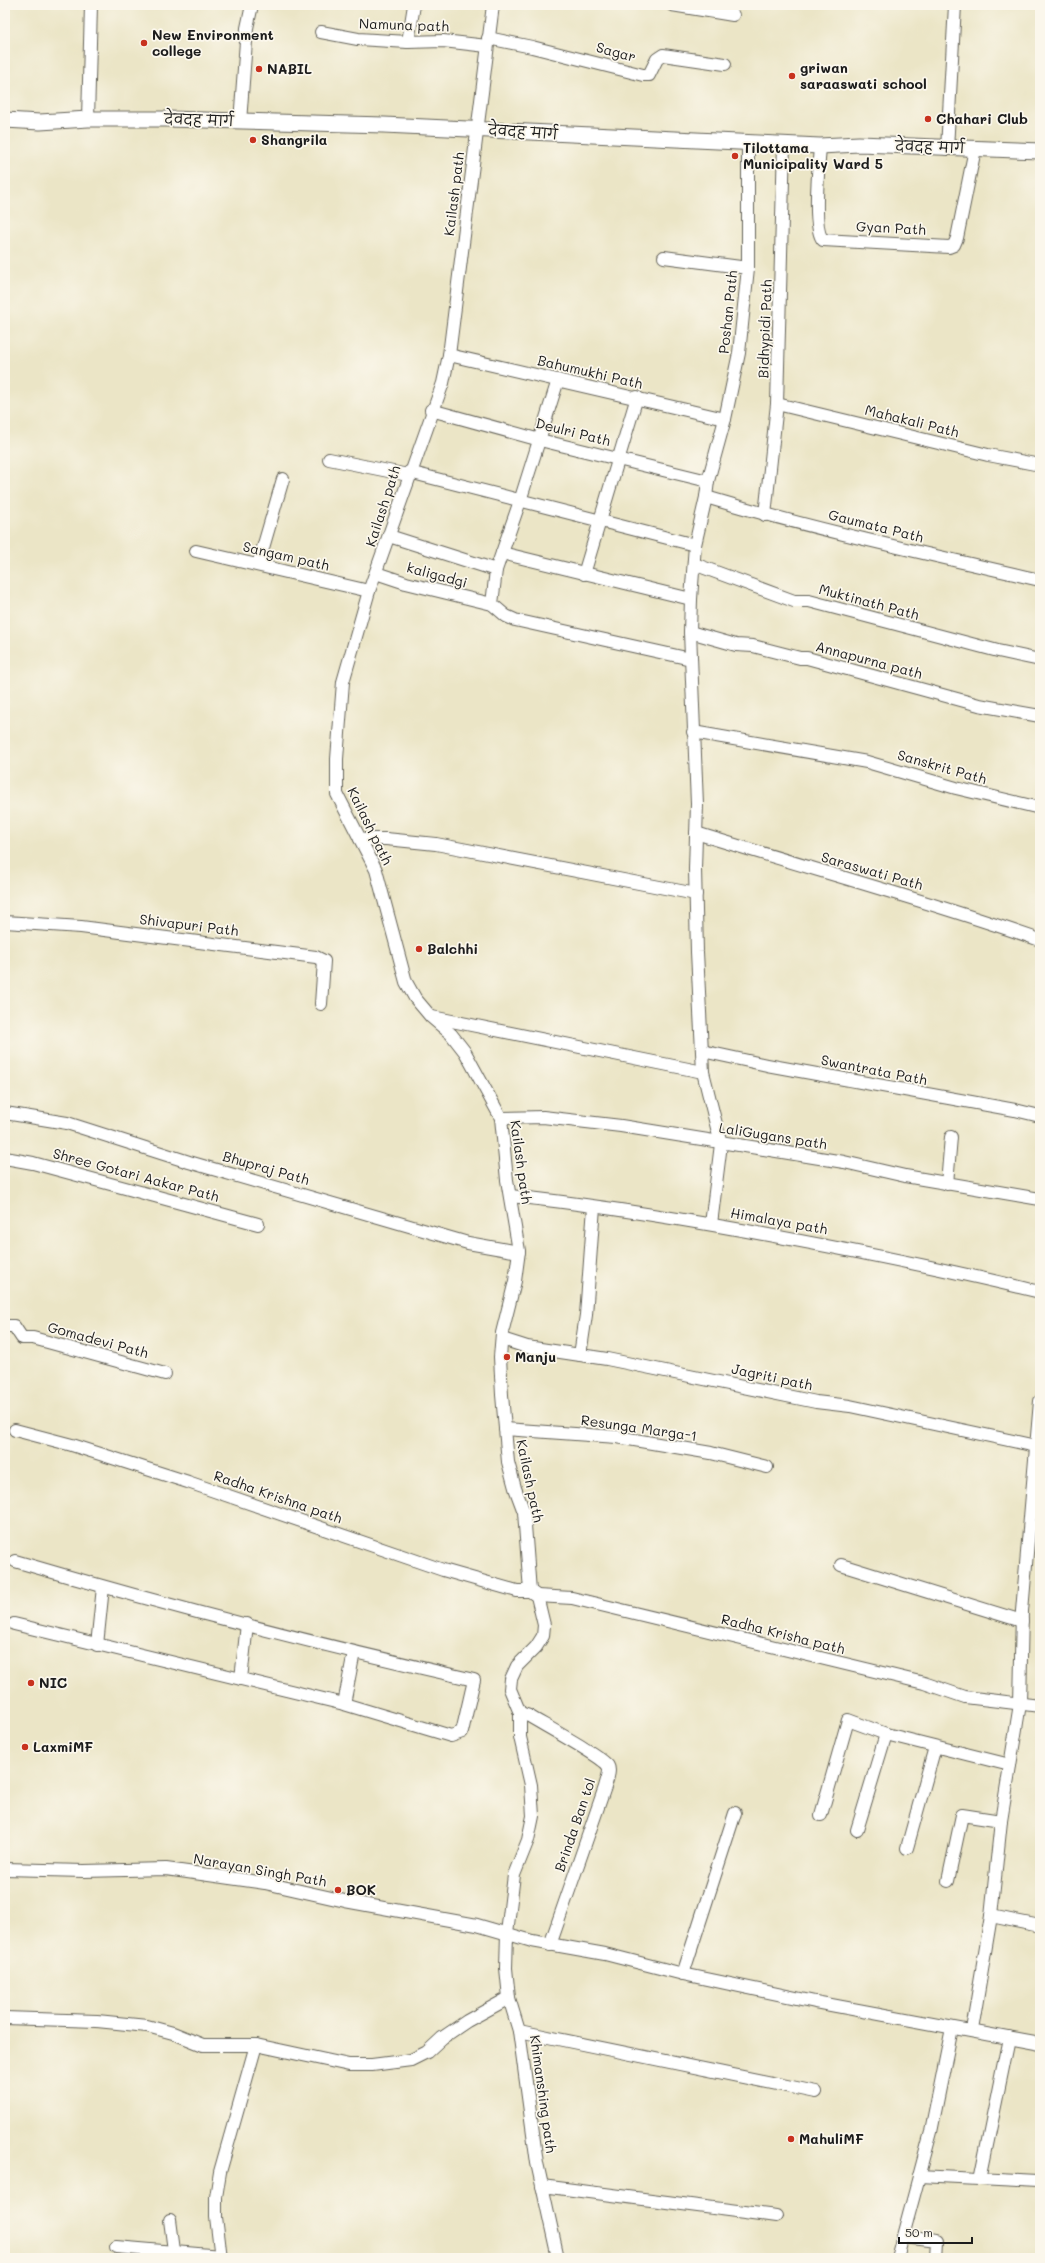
<svg xmlns="http://www.w3.org/2000/svg" width="1045" height="2263" font-family="Mali,'Playpen Sans Deva',sans-serif">
  <rect width="100%" height="100%" fill="#fbf7ec"/>
  <filter id="ink" filterUnits="userSpaceOnUse"><feTurbulence type="fractalNoise" baseFrequency=".025" numOctaves="2"/><feDisplacementMap in="SourceGraphic" scale="8" xChannelSelector="R" yChannelSelector="G"/><feConvolveMatrix kernelMatrix="1 2 1 2 8 2 1 2 1" color-interpolation-filters="sRGB"/></filter>
  <filter id="wash" filterUnits="userSpaceOnUse"><feTurbulence type="fractalNoise" baseFrequency=".012" numOctaves="4" result="noise"/><feDisplacementMap in="SourceGraphic" scale="16" xChannelSelector="R" yChannelSelector="G"/><feGaussianBlur stdDeviation="0.9" result="paint"/><feColorMatrix in="noise" values="0 0 0 0 0 0 0 0 0 0 0 0 0 0 0 0 0 1.4 0 .05"/><feComposite in="paint" operator="in"/></filter>
  <g filter="url(#wash)">
    <rect width="100%" height="100%" fill="#ebe5c6"/>
  </g>
  <g filter="url(#ink)">
    <g fill="none" stroke-linecap="round" stroke-linejoin="round">
      <defs>
        <g id="minor">
          <polyline points="493,5 449,355 443,383 369,591 343,682 337,759 337,794 376,870 406,982 415,998 431,1017 451,1034 465,1052 501,1118 507,1180 519,1251 515,1281 502,1333 500,1357 502,1395 508,1462 515,1488 524,1512 530,1591"/>
          <polyline points="672,5 733,15"/>
          <polyline points="321,32 358,39 408,42 443,41 487,46"/>
          <polyline points="488,38 532,47 643,75 649,75 657,59 663,55 725,64"/>
          <polyline points="408,42 414,5"/>
          <polyline points="88,119 91,5"/>
          <polyline points="240,122 247,28 252,5"/>
          <path d="M820,146C819,164 812,229 823,240L949,247L954,245L957,238L975,149"/>
          <polyline points="947,149 955,5"/>
          <polyline points="664,257 748,268"/>
          <polyline points="449,355 725,419"/>
          <polyline points="777,404 988,455 1040,465"/>
          <polyline points="431,410 540,440 708,481"/>
          <polyline points="329,459 408,475"/>
          <polyline points="409,472 695,545"/>
          <path d="M706,497C816,530 928,554 1040,580"/>
          <polyline points="765,515 777,404 784,143"/>
          <polyline points="389,536 496,570"/>
          <polyline points="196,551 369,591"/>
          <polyline points="502,553 691,599"/>
          <polyline points="694,564 794,601 809,601 998,651 1040,660"/>
          <polyline points="258,565 283,479"/>
          <polyline points="376,573 406,583 492,604 506,616 515,620 691,659"/>
          <polyline points="584,574 637,397"/>
          <polyline points="492,604 496,570 520,501 558,380"/>
          <polyline points="690,632 736,645 753,646 800,658 807,658 979,705 1040,716"/>
          <polyline points="693,732 867,762 956,788 1040,808"/>
          <path d="M696,833C811,869 927,900 1040,940"/>
          <polyline points="360,839 386,839 436,844 696,894"/>
          <polyline points="5,922 81,927 316,957 324,961 321,1004"/>
          <polyline points="432,1017 703,1072"/>
          <polyline points="702,1051 767,1065 1015,1110 1040,1116"/>
          <polyline points="5,1113 67,1123 189,1162 468,1243 519,1252"/>
          <polyline points="501,1118 543,1117 621,1126 844,1162 905,1176 1040,1199"/>
          <polyline points="5,1158 33,1163 258,1224"/>
          <polyline points="947,1184 951,1137"/>
          <path d="M510,1196C590,1204 669,1217 747,1231C845,1249 943,1268 1040,1292"/>
          <polyline points="711,1224 721,1144 703,1072 697,952 695,869 697,804 690,632 691,599 695,545 706,497 708,481 725,419 739,353 748,268 748,142"/>
          <polyline points="5,1326 14,1326 22,1338 33,1338 165,1374"/>
          <polyline points="502,1339 527,1347 607,1359 816,1402 850,1406 1036,1446"/>
          <polyline points="580,1355 586,1315 594,1207"/>
          <polyline points="505,1429 617,1437 711,1453 767,1467"/>
          <polyline points="15,1430 72,1445 188,1482 443,1570 517,1591 530,1591"/>
          <polyline points="841,1565 1022,1621"/>
          <polyline points="530,1591 537,1596 544,1625 543,1636 536,1647 517,1666 511,1679 510,1689 520,1713 520,1737 531,1785 533,1816 528,1840 514,1875 507,1933 506,1968 509,1998 519,2031 537,2163 558,2258"/>
          <polyline points="537,1596 572,1598 924,1683 965,1697 1040,1706"/>
          <path d="M14,1624L344,1704L451,1736L462,1732L474,1680C320,1645 167,1606 15,1561"/>
          <polyline points="97,1645 103,1587"/>
          <polyline points="241,1679 247,1624"/>
          <polyline points="344,1704 354,1652"/>
          <path d="M520,1713L529,1716C542,1724 603,1757 608,1766C611,1771 606,1782 605,1787L550,1945"/>
          <polyline points="821,1815 848,1720 886,1734 1010,1765"/>
          <polyline points="857,1830 886,1734"/>
          <polyline points="907,1848 935,1747"/>
          <polyline points="5,1869 84,1871 166,1869 265,1883 345,1901 477,1925 532,1941 605,1954 683,1974 815,2002 1040,2044"/>
          <polyline points="948,1881 962,1815 1001,1821"/>
          <polyline points="991,1916 1040,1926"/>
          <polyline points="683,1974 735,1813"/>
          <polyline points="5,2018 97,2021 147,2026 173,2033 203,2045 256,2045 349,2065 372,2065 411,2060 427,2052 442,2038 467,2021 509,1998"/>
          <polyline points="972,2030 991,1916 1001,1821 1020,1704 1022,1611 1040,1401"/>
          <polyline points="519,2031 816,2092"/>
          <polyline points="919,2176 1040,2182"/>
          <polyline points="980,2179 1009,2038"/>
          <polyline points="542,2186 776,2216"/>
          <polyline points="170,2220 175,2258"/>
          <polyline points="904,2237 937,2241 936,2258"/>
          <polyline points="116,2247 221,2256"/>
          <polyline points="221,2258 216,2217 216,2197 220,2172 256,2045"/>
          <polyline points="897,2258 931,2132 952,2028"/>
        </g>
        <polyline id="major" points="5,120 40,122 88,119 167,119 384,125 820,146 859,144 1040,151"/>
      </defs>
      <use href="#minor" stroke="#646258" stroke-width="14"/>
      <use href="#major" stroke="#646258" stroke-width="17"/>
      <use href="#minor" stroke="#fff" stroke-width="12"/>
      <use href="#major" stroke="#fff" stroke-width="15"/>
    </g>
  </g>
  <g fill="#c8321e" stroke="#fbf7ec" stroke-width="1.5">
    <circle cx="144" cy="43" r="4"/>
    <circle cx="259" cy="69" r="4"/>
    <circle cx="792" cy="76" r="4"/>
    <circle cx="928" cy="119" r="4"/>
    <circle cx="253" cy="140" r="4"/>
    <circle cx="735" cy="156" r="4"/>
    <circle cx="419" cy="949" r="4"/>
    <circle cx="507" cy="1357" r="4"/>
    <circle cx="31" cy="1683" r="4"/>
    <circle cx="25" cy="1747" r="4"/>
    <circle cx="338" cy="1890" r="4"/>
    <circle cx="791" cy="2139" r="4"/>
  </g>
  <g text-anchor="middle" stroke-width="3.5" stroke-linejoin="round" paint-order="stroke">
    <g font-size="14" fill="#1c1c1c" stroke="#fbf7ec">
      <text transform="translate(404 25) rotate(2)" y="5">Namuna path</text>
      <text transform="translate(616 52) rotate(15)" y="5">Sagar</text>
      <text transform="translate(199 120) rotate(2)" y="5">देवदह मार्ग</text>
      <text transform="translate(523 132) rotate(4)" y="5">देवदह मार्ग</text>
      <text transform="translate(930 147) rotate(2)" y="5">देवदह मार्ग</text>
      <text transform="translate(454 194) rotate(-83)" y="5">Kailash path</text>
      <text transform="translate(891 228) rotate(3)" y="5">Gyan Path</text>
      <text transform="translate(728 312) rotate(-84)" y="5">Poshan Path</text>
      <text transform="translate(765 329) rotate(-88)" y="5">Bidhypidi Path</text>
      <text transform="translate(590 372) rotate(13)" y="5">Bahumukhi Path</text>
      <text transform="translate(912 421) rotate(14)" y="5">Mahakali Path</text>
      <text transform="translate(573 432) rotate(14)" y="5">Deulri Path</text>
      <text transform="translate(383 506) rotate(-72)" y="5">Kailash path</text>
      <text transform="translate(876 526) rotate(14)" y="5">Gaumata Path</text>
      <text transform="translate(286 556) rotate(13)" y="5">Sangam path</text>
      <text transform="translate(437 575) rotate(15)" y="5">kaligadgi</text>
      <text transform="translate(869 602) rotate(15)" y="5">Muktinath Path</text>
      <text transform="translate(869 660) rotate(15)" y="5">Annapurna path</text>
      <text transform="translate(942 767) rotate(16)" y="5">Sanskrit Path</text>
      <text transform="translate(370 826) rotate(64)" y="5">Kailash path</text>
      <text transform="translate(872 871) rotate(16)" y="5">Saraswati Path</text>
      <text transform="translate(189 925) rotate(7)" y="5">Shivapuri Path</text>
      <text transform="translate(874 1070) rotate(11)" y="5">Swantrata Path</text>
      <text transform="translate(773 1136) rotate(9)" y="5">LaliGugans path</text>
      <text transform="translate(521 1162) rotate(82)" y="5">Kailash path</text>
      <text transform="translate(266 1168) rotate(16)" y="5">Bhupraj Path</text>
      <text transform="translate(136 1175) rotate(15)" y="5">Shree Gotari Aakar Path</text>
      <text transform="translate(779 1221) rotate(10)" y="5">Himalaya path</text>
      <text transform="translate(98 1340) rotate(15)" y="5">Gomadevi Path</text>
      <text transform="translate(772 1377) rotate(12)" y="5">Jagriti path</text>
      <text transform="translate(639 1428) rotate(8)" y="5">Resunga Marga-1</text>
      <text transform="translate(530 1481) rotate(78)" y="5">Kailash path</text>
      <text transform="translate(278 1497) rotate(19)" y="5">Radha Krishna path</text>
      <text transform="translate(783 1634) rotate(14)" y="5">Radha Krisha path</text>
      <text transform="translate(575 1825) rotate(-71)" y="5">Brinda Ban tol</text>
      <text transform="translate(260 1870) rotate(10)" y="5">Narayan Singh Path</text>
      <text transform="translate(543 2094) rotate(82)" y="5">Khimanshing path</text>
    </g>
    <g font-size="14" font-weight="bold" fill="#1c1c1c" stroke="#fbf7ec" text-anchor="start">
      <text x="152" y="40">New Environment<tspan x="152" dy="16">college</tspan></text>
      <text x="800" y="73">griwan<tspan x="800" dy="16">saraaswati school</tspan></text>
      <text x="267" y="74">NABIL</text>
      <text x="936" y="124">Chahari Club</text>
      <text x="261" y="145">Shangrila</text>
      <text x="743" y="153">Tilottama<tspan x="743" dy="16">Municipality Ward 5</tspan></text>
      <text x="427" y="954">Balchhi</text>
      <text x="515" y="1362">Manju</text>
      <text x="39" y="1688">NIC</text>
      <text x="33" y="1752">LaxmiMF</text>
      <text x="346" y="1895">BOK</text>
      <text x="799" y="2144">MahuliMF</text>
    </g>
  </g>
  <rect width="1045" height="2263" fill="none" stroke="#fbf7ec" stroke-width="20"/>
  <path d="M899 2237v6h73v-6" fill="none" stroke="#1c1c1c" stroke-width="2"/>
  <text x="905" y="2237" font-size="12" fill="#1c1c1c" stroke="#fbf7ec" stroke-width="3" paint-order="stroke">50 m</text>
</svg>
